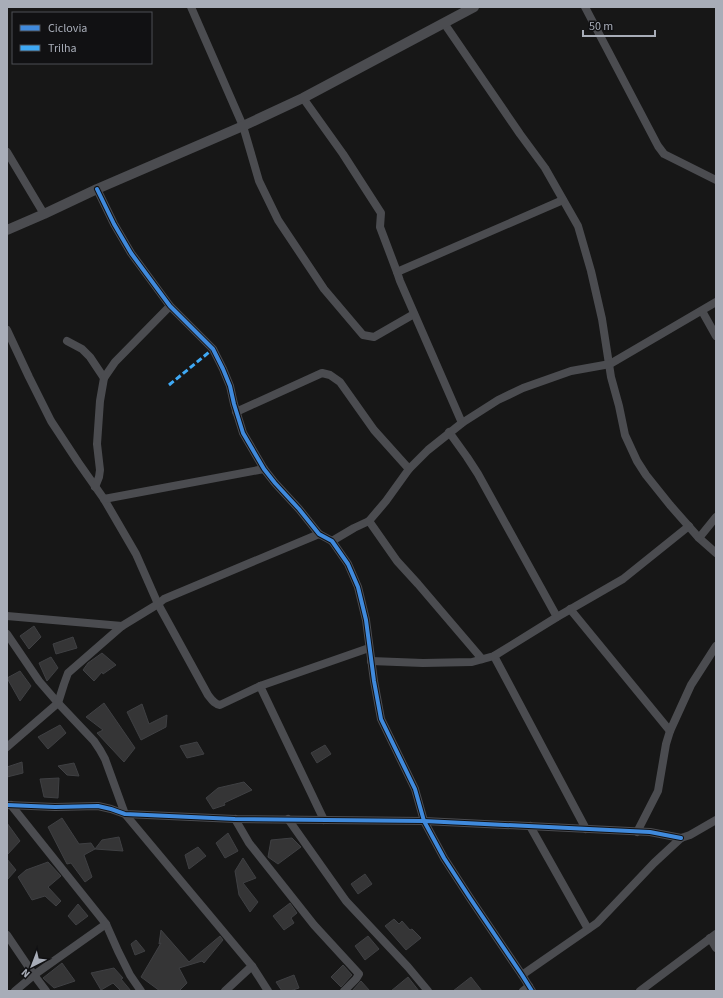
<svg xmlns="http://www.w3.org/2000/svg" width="723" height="998" font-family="'Source Sans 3',sans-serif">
  <rect width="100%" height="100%" fill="#171717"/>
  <g fill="#353536" stroke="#3f4043">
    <polygon points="34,626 41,637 29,649 20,636"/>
    <polygon points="73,637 77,648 56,654 53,644"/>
    <polygon points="102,653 116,665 103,674 102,672 94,681 83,670 88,663"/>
    <polygon points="51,657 58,668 47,681 39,663"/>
    <polygon points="20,671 31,686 20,701 7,678"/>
    <polygon points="104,703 135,748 124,762 97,733 103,730 86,717"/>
    <polygon points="142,704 149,724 167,715 166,727 141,740 127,712"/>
    <polygon points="60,725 66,733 48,749 38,737"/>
    <polygon points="197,742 204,754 187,758 180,746"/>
    <polygon points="325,745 331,754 317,763 311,753"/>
    <polygon points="22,762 23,773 7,777 7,767"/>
    <polygon points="74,763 79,776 67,775 58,766"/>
    <polygon points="59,778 58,798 44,797 40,779"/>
    <polygon points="244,782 252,790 224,803 225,805 213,809 206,798 218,788"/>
    <polygon points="62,818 79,844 91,843 95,849 84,855 92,877 85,882 71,863 67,864 48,827"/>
    <polygon points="7,823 20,841 7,855"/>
    <polygon points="228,833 238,851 225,858 216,843"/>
    <polygon points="119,837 123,851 95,849 102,840"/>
    <polygon points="292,838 301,847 278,864 268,857 271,840"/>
    <polygon points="198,847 206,856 189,869 185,855"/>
    <polygon points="243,858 256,878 243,883 258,902 250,912 239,895 235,871"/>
    <polygon points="7,859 16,870 7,880"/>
    <polygon points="48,862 61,876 48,887 61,901 56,906 45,896 32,900 18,877 26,870"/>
    <polygon points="365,874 372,884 358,894 351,884"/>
    <polygon points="290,903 297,913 291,918 294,923 284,930 273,916"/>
    <polygon points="78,904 88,916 76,925 68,916"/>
    <polygon points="394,919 399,924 402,921 410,930 412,929 421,938 406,950 385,926"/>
    <polygon points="161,930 189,962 220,936 223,940 204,963 202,961 179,968 187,983 179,991 160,991 141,977 161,943 159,944"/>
    <polygon points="368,936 379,949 365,960 355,946"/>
    <polygon points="136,940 145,951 135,955 131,944"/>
    <polygon points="62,963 75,981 54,988 43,978"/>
    <polygon points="343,965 352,975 341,987 331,977"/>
    <polygon points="114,968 123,978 121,979 131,991 121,991 113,983 101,990 91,973"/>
    <polygon points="294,975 299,988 290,991 282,991 276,982"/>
    <polygon points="408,977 419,991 391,991"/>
    <polygon points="471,977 482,991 453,991"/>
    <polygon points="361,981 370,991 352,991"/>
  </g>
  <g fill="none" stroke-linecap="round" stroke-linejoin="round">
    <g stroke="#4b4c50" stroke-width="8">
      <polyline points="191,7 243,126 259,181 278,220 324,289 363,335 374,337 414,314"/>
      <polyline points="585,7 658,146 664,154 716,180"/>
      <polyline points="444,23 520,134 545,168 578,226 591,271 602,319 611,377 619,406 625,435 637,461 646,475 670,505 699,538 716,553"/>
      <polyline points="303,98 343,154 381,213 380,227 397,272"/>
      <polyline points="7,152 44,214"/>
      <polyline points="97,189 114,224 131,253 170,306 213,349 223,369 230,386 234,404 243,433 264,469 275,483 299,509 319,534 332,541 348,564 358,587 366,620 374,681 381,719 415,789 424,821 444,858 470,898 522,975 532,991"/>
      <polyline points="702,311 716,336"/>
      <path d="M7,330L29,377L51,421L78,462L104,499L136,554L158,604L208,695C212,700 214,704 220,705L260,686L324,820"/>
      <polyline points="67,341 82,349 90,357 104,378"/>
      <polyline points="236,412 322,373 330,375 340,382 374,430 409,469"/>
      <polyline points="462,423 400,281 397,272 563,200"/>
      <polyline points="449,432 467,457 478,474 557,617"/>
      <polyline points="95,487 99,477 100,470 97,444 100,401 104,378 115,362 170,306"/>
      <polyline points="104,499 264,469"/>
      <polyline points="369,521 397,561 418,584 482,659"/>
      <polyline points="699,538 716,517"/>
      <polyline points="332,541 354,528 369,521 386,501 409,469 428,450 462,423 498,400 523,388 571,371 610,364 716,302"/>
      <polyline points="570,609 670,731"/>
      <polyline points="7,616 122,626"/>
      <polyline points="7,634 39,681 58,703 94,741 100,750 105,759 125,814 252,966 268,991"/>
      <polyline points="494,656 586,829"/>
      <polyline points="371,661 423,663 472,662 494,656 557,617 623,579 689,526"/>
      <polyline points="260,686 369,648"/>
      <polyline points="7,747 58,703 64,684 68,673 122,626 158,604 164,599 319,534"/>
      <polyline points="7,805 55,807 98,806 111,809 125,814 235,819 424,821 650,832 681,838"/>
      <polyline points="11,805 106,924 118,951 130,975 141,991"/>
      <polyline points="235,819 249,843 314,925 359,974 356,979 344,991"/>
      <polyline points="288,819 346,901 408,967 428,991"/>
      <polyline points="530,826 588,929"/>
      <polyline points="637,832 658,791 666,744 670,731 691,685 716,646"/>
      <polyline points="7,935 34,975 46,991"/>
      <polyline points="710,938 716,948"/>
      <polyline points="522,975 597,923 654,863 681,838 690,835 716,820"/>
      <polyline points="15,991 34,975 106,924"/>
      <polyline points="225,991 252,966"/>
      <polyline points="523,991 529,986"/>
      <polyline points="640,991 716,934"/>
    </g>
    <polyline stroke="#4b4c50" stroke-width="10" points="7,230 44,214 97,189 243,126 303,98 474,7"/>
    <polyline stroke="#3fa9f5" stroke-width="3" stroke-dasharray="6 3" stroke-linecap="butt" points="169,385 213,349"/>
    <defs>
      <g id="cycleway">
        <polyline points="97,189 114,224 131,253 170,306 213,349 223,369 230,386 234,404 243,433 264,469 275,483 299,509 319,534 332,541 348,564 358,587 366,620 374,681 381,719 415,789 424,821 444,858 470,898 522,975 532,991"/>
        <polyline points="7,805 55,807 98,806 111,809 125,814 235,819 424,821 650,832 681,838"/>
      </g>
    </defs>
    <use href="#cycleway" stroke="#111113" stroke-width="6"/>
    <use href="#cycleway" stroke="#408adc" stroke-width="4"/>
  </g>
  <rect width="723" height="998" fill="none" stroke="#a8adb8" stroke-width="16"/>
  <rect x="12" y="12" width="140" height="52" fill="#111113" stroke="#4d4f55"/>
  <rect x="20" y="25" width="20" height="6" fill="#408adc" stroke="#4d4f55"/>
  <text x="48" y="32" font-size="12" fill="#a8adb8">Ciclovia</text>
  <rect x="20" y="45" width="20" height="6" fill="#3fa9f5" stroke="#4d4f55"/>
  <text x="48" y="52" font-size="12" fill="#a8adb8">Trilha</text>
  <g transform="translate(32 966) rotate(222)" stroke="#111113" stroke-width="3" paint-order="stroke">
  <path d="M0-3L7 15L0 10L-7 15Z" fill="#a8adb8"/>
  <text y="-6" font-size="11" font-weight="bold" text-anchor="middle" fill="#a8adb8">N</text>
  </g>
  <path d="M583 30v6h72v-6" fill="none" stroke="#a8adb8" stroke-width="2"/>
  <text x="589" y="30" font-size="12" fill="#a8adb8" stroke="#111113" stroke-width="3" paint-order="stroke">50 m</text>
</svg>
